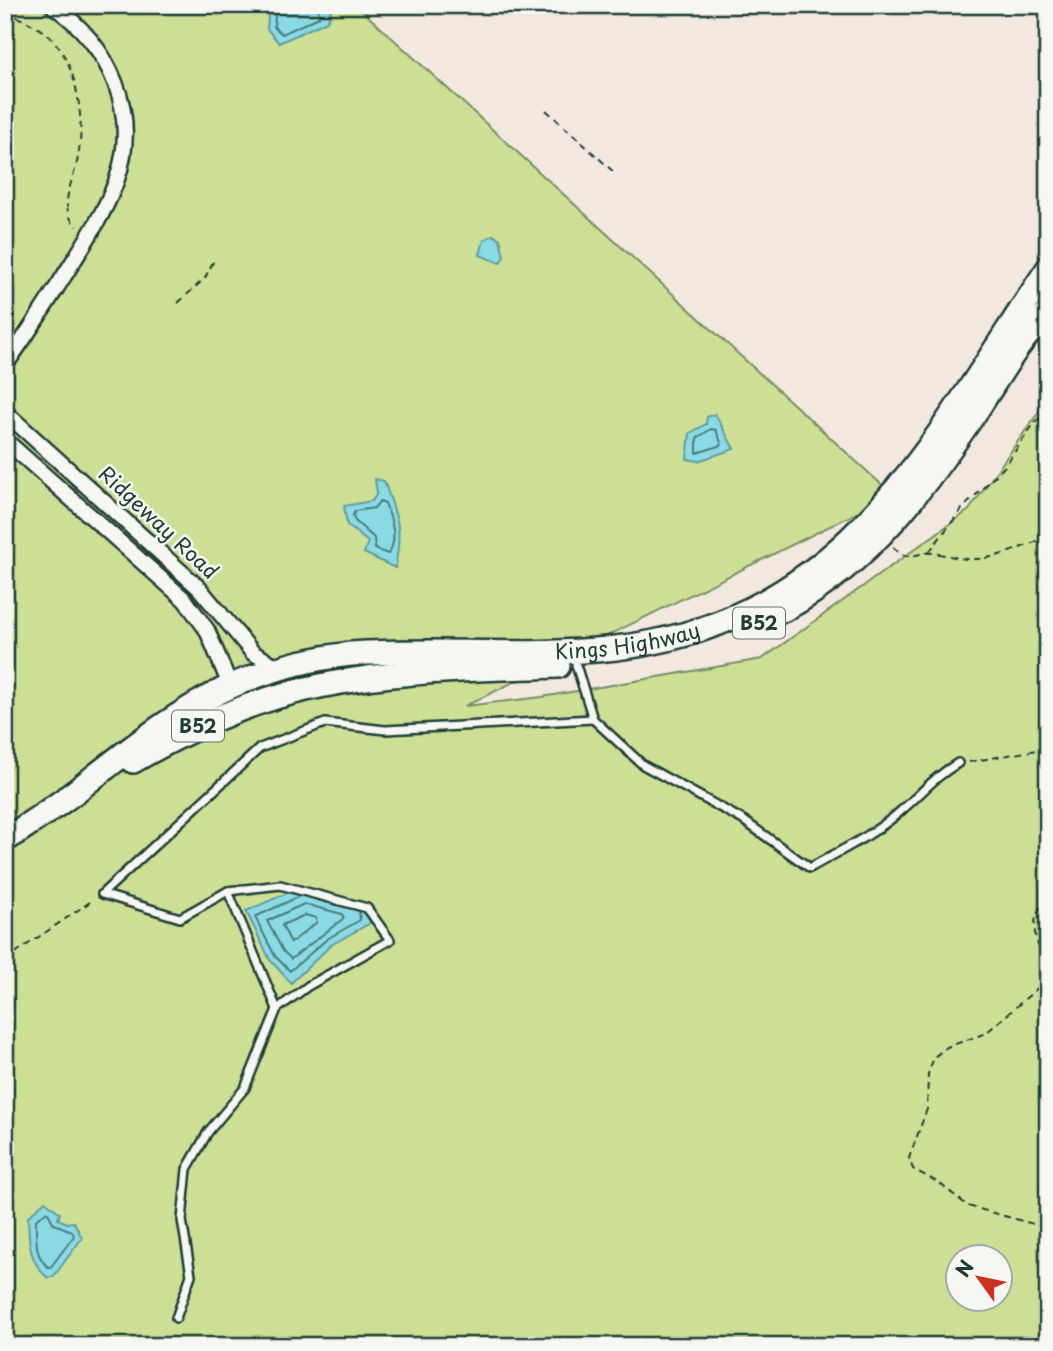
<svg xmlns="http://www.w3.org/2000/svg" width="1053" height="1351" font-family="'Playpen Sans',sans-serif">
  <rect width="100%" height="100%" fill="#f2e8df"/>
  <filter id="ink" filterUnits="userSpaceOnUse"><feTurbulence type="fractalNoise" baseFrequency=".0143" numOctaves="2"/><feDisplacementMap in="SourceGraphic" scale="14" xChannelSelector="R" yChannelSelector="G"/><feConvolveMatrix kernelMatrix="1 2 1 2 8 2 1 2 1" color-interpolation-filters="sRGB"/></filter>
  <g filter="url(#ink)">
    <path fill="#ccdf94" stroke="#768e64" stroke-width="2" fill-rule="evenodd" d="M5,5H356L893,495L465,706L542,697L762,659L969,510L1048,399V1346H5ZM958,1256H1000V1298H958Z"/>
    <g fill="#8adae6" stroke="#5f9b9f" stroke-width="2">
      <polygon points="269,5 311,5 330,9 331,13 327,21 279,43 267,29"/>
      <polygon points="493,235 500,239 504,256 500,263 480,255 484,240"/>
      <polygon points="715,414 734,449 698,461 687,459 690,433 706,424 707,417"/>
      <path d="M375,479L384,481C397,519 403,526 395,568L364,553L368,542L347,525L344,506L372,501L377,493Z"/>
      <polygon points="301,887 364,904 370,923 331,945 291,983 270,960 246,911"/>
      <path d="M45,1201L60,1213L58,1219L67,1223L74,1222L82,1238L54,1276L48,1278C28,1261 29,1241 28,1217Z"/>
    </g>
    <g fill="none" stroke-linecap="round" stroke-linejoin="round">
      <g stroke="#4a7c7b" stroke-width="2">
        <polyline points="276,5 274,27 282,34 319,17 318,5"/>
        <polygon points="711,429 716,430 722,445 697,453 697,438"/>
        <path d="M380,501L385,503C391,518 399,540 388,554L375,549L374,538L355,521L353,515L355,511L374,508Z"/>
        <polyline points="300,896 255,917 275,956 290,971 327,939 360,920 359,911"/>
        <polygon points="304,904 342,914 344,918 291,959 283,951 267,921"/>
        <polygon points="305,915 316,918 317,922 291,943 282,925"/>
        <path d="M47,1211L54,1224L72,1231L74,1236L50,1268C34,1259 36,1236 36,1220Z"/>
      </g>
      <defs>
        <g id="service">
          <path d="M576,665L593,719L643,765L743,820L810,868C841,850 876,834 903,809C924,791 933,778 958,763"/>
          <polyline points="228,891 277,1009"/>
          <polyline points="176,1318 191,1275 182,1220 187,1169 208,1132 245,1088 277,1009 308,986 390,940 367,908 280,885 228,891 180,918 102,894 260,748 325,723 385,730 593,719"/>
        </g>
        <g id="minor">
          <path d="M5,365C26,337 45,306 64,276C83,246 103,216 116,182C141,113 110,45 52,5"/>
          <polyline points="5,412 199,588 253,653 278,667"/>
          <polyline points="5,440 185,600 207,630 230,685"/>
        </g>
        <g id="trunk">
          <path d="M783,610C870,563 924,488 978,408C1000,375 1018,340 1048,313"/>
          <path d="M133,761C175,737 217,716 263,701C357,670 460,670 558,666"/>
          <path id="s1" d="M5,840C30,823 56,807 80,788C170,717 233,667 351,654C439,648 528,658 616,648C847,621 932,442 1048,269"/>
        </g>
      </defs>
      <use href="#service" stroke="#1f3d34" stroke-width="12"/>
      <use href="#minor" stroke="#1f3d34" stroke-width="19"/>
      <use href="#trunk" stroke="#1f3d34" stroke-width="28"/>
      <g stroke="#1f3d34" stroke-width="2" stroke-dasharray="7 5" stroke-linecap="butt">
        <path d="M5,12C22,19 39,26 52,39C78,66 85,121 78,157C74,182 56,206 77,227"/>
        <polyline points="546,110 616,174"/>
        <polyline points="178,303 205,278 215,258"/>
        <path d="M893,547C911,565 915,551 932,553C945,554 957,559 970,559C997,560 1023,546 1048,537"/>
        <polyline points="929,552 962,509 1005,466 1035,422 1048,411"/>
        <polyline points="969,762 1048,748"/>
        <path d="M1048,898C1026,920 1035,942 1048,966"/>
        <polyline points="5,960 93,900"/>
        <polyline points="1048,979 986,1033 947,1047 934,1057 928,1074 927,1109 909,1158 913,1169 939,1183 968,1206 1048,1228"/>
      </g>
      <use href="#service" stroke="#f6f6f2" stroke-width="7"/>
      <use href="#minor" stroke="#f6f6f2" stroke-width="14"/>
      <use href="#trunk" stroke="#f6f6f2" stroke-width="23"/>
    </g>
  </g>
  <g text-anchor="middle" stroke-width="5" stroke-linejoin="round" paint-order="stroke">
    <g fill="#f6f6f2" stroke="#60746d" stroke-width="2">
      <rect x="733" y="607.5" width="52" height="31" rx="5"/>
      <rect x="172" y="710.5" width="52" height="31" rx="5"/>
    </g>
    <g font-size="19" font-weight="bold" fill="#1f3d34">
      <text x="759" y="630">B52</text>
      <text x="198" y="733">B52</text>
    </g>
    <g font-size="21" fill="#1f3d34" stroke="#f6f6f2">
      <text transform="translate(158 523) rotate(43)" y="7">Ridgeway Road</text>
      <text dy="7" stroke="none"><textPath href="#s1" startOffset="676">Kings Highway</textPath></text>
    </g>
  </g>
  <rect width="1053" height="1351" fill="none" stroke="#f6f6f2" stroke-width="28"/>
  <rect x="14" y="14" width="1025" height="1323" fill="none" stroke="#1f3d34" stroke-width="2.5" filter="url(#ink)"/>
  <g transform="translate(979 1278) rotate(303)"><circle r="33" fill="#f6f6f2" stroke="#a0aca6" stroke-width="2"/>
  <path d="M0-5L12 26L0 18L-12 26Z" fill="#c8321e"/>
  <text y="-10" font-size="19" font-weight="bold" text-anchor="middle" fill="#1f3d34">N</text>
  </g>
</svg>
